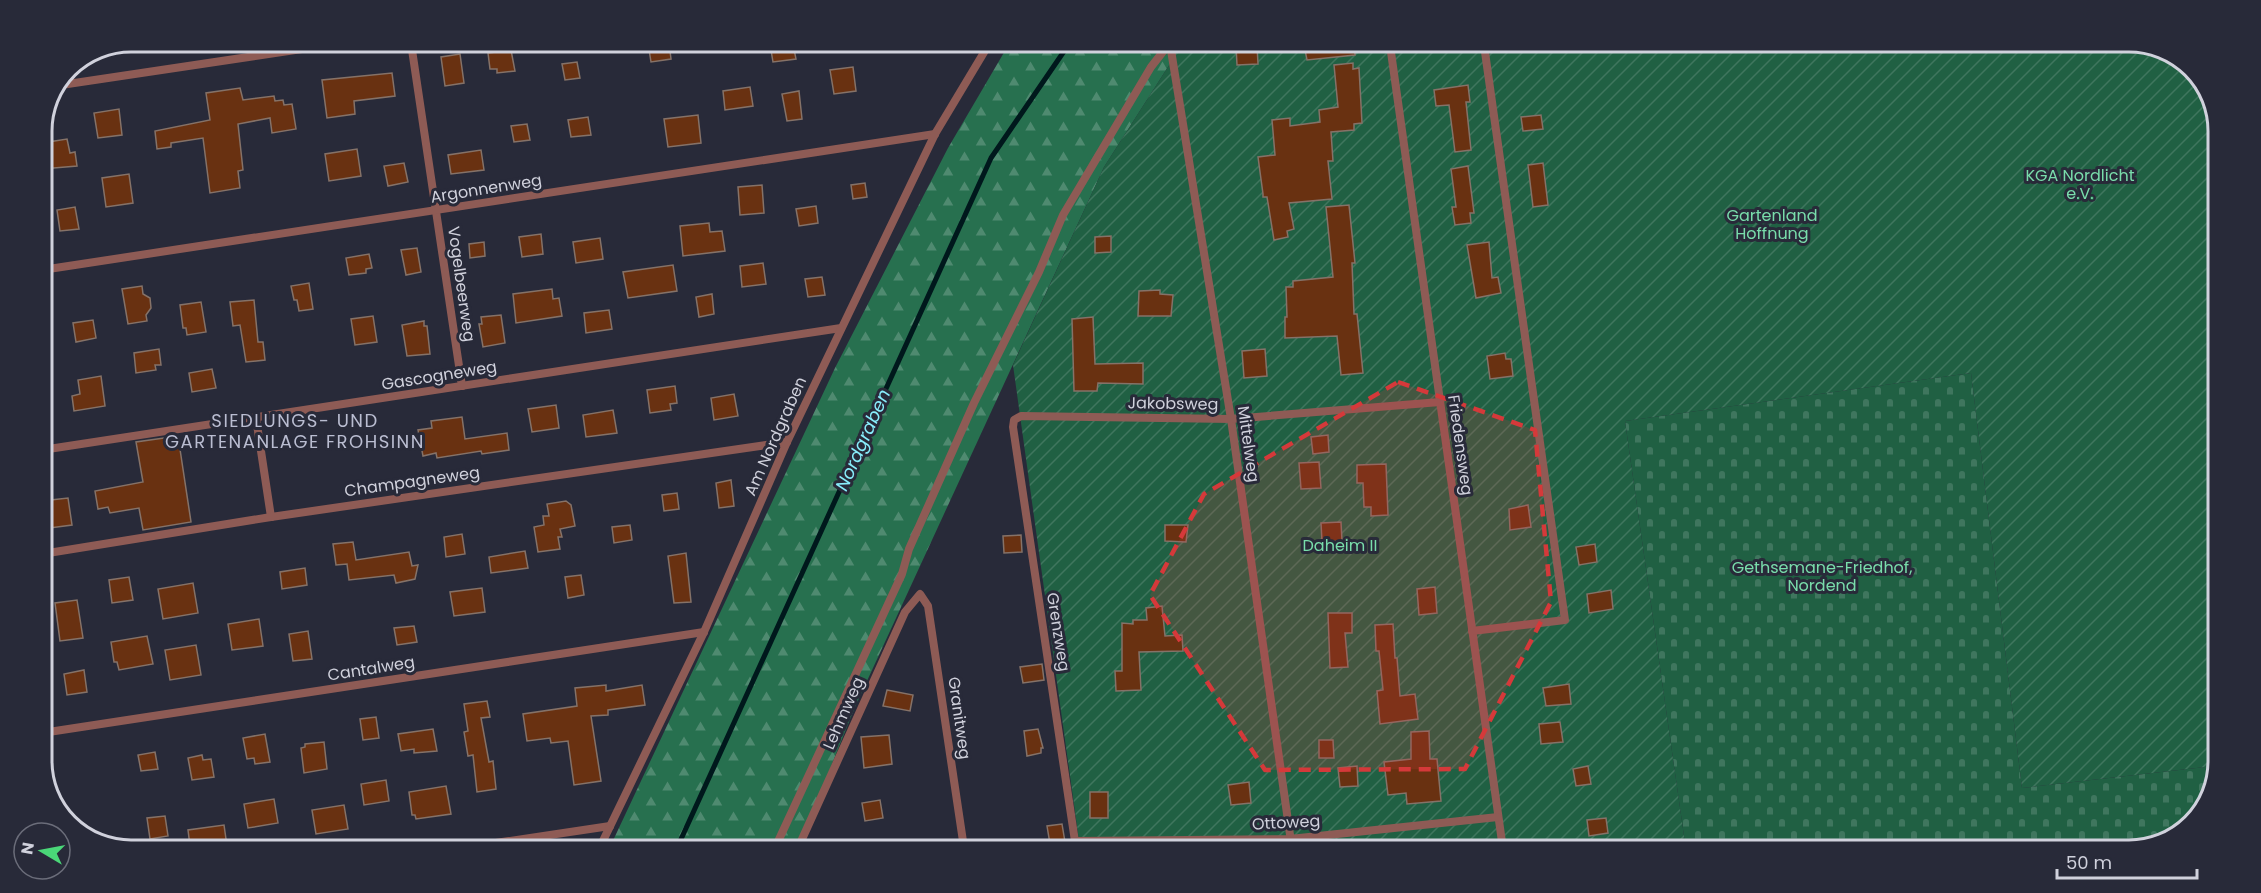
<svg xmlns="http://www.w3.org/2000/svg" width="2261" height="893" font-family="Poppins,sans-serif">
  <defs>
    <pattern id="forest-firs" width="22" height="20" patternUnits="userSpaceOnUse" patternTransform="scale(1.5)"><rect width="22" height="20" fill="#27704f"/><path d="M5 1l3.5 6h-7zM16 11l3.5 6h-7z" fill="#4f8a70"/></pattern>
    <pattern id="cemetery-stones" width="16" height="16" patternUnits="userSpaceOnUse" patternTransform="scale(1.5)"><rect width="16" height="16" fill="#206043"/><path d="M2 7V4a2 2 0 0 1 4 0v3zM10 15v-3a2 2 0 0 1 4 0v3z" fill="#3f765e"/></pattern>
    <pattern id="garden-furrows" width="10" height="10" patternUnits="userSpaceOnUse" patternTransform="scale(1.5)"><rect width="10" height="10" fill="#206043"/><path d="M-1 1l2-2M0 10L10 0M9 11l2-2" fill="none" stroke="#3f765e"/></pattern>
  </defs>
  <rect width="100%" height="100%" fill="#282a39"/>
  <polygon fill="url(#forest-firs)" points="1009,44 1182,45 1104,167 855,707 798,848 610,847 835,368 948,148"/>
  <polygon fill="url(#cemetery-stones)" points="1971,373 2022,788 2214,766 2214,791 2184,833 2130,851 1686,850 1625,421"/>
  <polygon fill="url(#garden-furrows)" points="1182,45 2159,47 2200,77 2219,125 2214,766 2022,788 1971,373 1625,421 1686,850 1080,848 1013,365 1104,167"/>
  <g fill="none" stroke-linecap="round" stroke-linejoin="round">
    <polyline stroke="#00181c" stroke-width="5" points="677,848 991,158 1069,44"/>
  </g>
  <g fill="#693111" stroke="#857268" stroke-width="1.5">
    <polygon points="648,43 669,43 671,59 651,62"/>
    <polygon points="770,44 793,44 796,59 773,62"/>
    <polygon points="1257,45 1258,64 1237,65 1236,46"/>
    <polygon points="1304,45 1355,45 1355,55 1307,60"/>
    <polygon points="511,50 515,71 497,73 497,69 490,69 488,53"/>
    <polygon points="460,54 464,83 445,86 441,57"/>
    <polygon points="577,62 580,78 565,80 562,64"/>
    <polygon points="1353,63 1353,69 1359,68 1362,123 1354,124 1354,130 1331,132 1333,161 1328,161 1332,199 1289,203 1294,229 1287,231 1288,237 1274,240 1267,197 1263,197 1263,194 1258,157 1275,155 1272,120 1290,118 1290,126 1320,122 1319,110 1338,107 1334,65"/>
    <polygon points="853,67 856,91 834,94 830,70"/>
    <polygon points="392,73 395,96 354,101 355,114 327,118 322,80"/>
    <polygon points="1468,85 1470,102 1466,102 1471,150 1455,152 1449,105 1436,106 1434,90"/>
    <polygon points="750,87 753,106 725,110 723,91"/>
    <polygon points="240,88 243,100 274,96 275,101 283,100 284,105 292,104 296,129 272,133 270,118 238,124 243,170 238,171 240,188 210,193 203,138 171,143 171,147 157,149 155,131 210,120 206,93"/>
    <polygon points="799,91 802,119 787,121 782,94"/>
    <polygon points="119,109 122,135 98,138 94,113"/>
    <polygon points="698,115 701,143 668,147 664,119"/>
    <polygon points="1541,115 1543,129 1523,131 1521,117"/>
    <polygon points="588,117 591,135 571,137 568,120"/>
    <polygon points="527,124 530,140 514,142 511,126"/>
    <polygon points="67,139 70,153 75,152 77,166 42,169 42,143"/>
    <polygon points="357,149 361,176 329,181 325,154"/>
    <polygon points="481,150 484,170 451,174 448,155"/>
    <polygon points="404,163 408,182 388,186 384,166"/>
    <polygon points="1543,163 1548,205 1533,207 1528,165"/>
    <polygon points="1468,166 1474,213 1470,213 1471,223 1455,225 1452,207 1456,207 1451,169"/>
    <polygon points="129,174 133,203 106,207 102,178"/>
    <polygon points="865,183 867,197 853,199 851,185"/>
    <polygon points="762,185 764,213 740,215 738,187"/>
    <polygon points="1349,205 1355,263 1352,263 1354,314 1357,314 1363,373 1341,375 1337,336 1285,338 1285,317 1287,317 1286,287 1293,287 1293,281 1333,277 1326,207"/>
    <polygon points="816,206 818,223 799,226 796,209"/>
    <polygon points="75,207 79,229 60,231 57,210"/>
    <polygon points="709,223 710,232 722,231 725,251 683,256 680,226"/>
    <polygon points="541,234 543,254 522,257 519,237"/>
    <polygon points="1111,236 1111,252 1095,253 1095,237"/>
    <polygon points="600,238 603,259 576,263 573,242"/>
    <polygon points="484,242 485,256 470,258 469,244"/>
    <polygon points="1489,242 1492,278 1498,277 1501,293 1476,298 1467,245"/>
    <polygon points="417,248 421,272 406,275 401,250"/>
    <polygon points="369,254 372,268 366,269 366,273 349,275 346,258"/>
    <polygon points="763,263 766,284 742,287 740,266"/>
    <polygon points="673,265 677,291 628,298 623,272"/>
    <polygon points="822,277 825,295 808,297 805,279"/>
    <polygon points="309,283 313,309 299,311 297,300 294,300 291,286"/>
    <polygon points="142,286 143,294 150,298 151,308 146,315 147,321 128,324 122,289"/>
    <polygon points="552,289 553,299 559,298 562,316 516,323 513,294"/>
    <polygon points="1160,290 1160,294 1173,295 1171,316 1138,316 1139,291"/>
    <polygon points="712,294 714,314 699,317 696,297"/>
    <polygon points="254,300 258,342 263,342 265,360 246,362 240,325 233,326 230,302"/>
    <polygon points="201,302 206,332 187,335 186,328 183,328 180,305"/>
    <polygon points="609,310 612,329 586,333 584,313"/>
    <polygon points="501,315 505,343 483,347 479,324 482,324 481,317"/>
    <polygon points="373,316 377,342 355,345 351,319"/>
    <polygon points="1093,317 1095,364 1143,363 1143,384 1098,383 1097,391 1074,391 1072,319"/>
    <polygon points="93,320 96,338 76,342 73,323"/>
    <polygon points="424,321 424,326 427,326 430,354 407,356 402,325"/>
    <polygon points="159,349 161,365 155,365 156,370 136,373 134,353"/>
    <polygon points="1265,349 1267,376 1244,378 1242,351"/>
    <polygon points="1505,353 1506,359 1511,359 1513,376 1490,379 1487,356"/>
    <polygon points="212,369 216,388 192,392 189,373"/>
    <polygon points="101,376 105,406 74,411 72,396 80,394 78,380"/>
    <polygon points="675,386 677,403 670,404 671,410 650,413 647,390"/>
    <polygon points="734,394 738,416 714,420 711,398"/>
    <polygon points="556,405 559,428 532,432 528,409"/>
    <polygon points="613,410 617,433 586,437 583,415"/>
    <polygon points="462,417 465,439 507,433 509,450 482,454 481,451 437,458 436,453 423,456 418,430 432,428 431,421"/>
    <polygon points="1328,435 1329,452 1313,454 1311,437"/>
    <polygon points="178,436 191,522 143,530 139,508 110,513 108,507 98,509 95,491 143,482 136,442"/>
    <polygon points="1319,462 1321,488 1301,489 1299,463"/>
    <polygon points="1386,464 1388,515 1371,516 1371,507 1364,507 1363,483 1357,483 1357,465"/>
    <polygon points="731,480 734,506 719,508 716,483"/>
    <polygon points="677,493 679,509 664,511 662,495"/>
    <polygon points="68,498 72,525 42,529 42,501"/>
    <polygon points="566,501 571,505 575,526 560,529 562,537 558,537 560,549 538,552 534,527 544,525 543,516 549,516 547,504"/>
    <polygon points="1528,505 1531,527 1510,530 1509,509"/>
    <polygon points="1341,522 1342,541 1322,542 1321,523"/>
    <polygon points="630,525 632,540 614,543 612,527"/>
    <polygon points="1165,525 1188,525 1186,542 1165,541"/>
    <polygon points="462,534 465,554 446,557 444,537"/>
    <polygon points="1021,535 1022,552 1004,553 1003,536"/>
    <polygon points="353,542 356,560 409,552 412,566 418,565 415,579 396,583 394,575 349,580 347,564 336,565 333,544"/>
    <polygon points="1595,544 1597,562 1579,565 1576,547"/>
    <polygon points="525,551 528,568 491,573 489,557"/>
    <polygon points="686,553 691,602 674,603 668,556"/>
    <polygon points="305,568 307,585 282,589 280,572"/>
    <polygon points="581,575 584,595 568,598 565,577"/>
    <polygon points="129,577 133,600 112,603 109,580"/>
    <polygon points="193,583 198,613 163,619 158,589"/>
    <polygon points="1435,587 1437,613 1419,615 1417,589"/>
    <polygon points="482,588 485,612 454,616 450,592"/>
    <polygon points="1611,590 1613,609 1589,613 1587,594"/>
    <polygon points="77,600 83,638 60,641 55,603"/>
    <polygon points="1162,606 1165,636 1182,635 1183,651 1139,652 1141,690 1116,691 1115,671 1122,671 1122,623 1133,624 1133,620 1147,620 1146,608"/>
    <polygon points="1328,613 1352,613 1352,633 1345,633 1348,667 1330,668"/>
    <polygon points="259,619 263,646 232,650 228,624"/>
    <polygon points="1393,624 1395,658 1397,658 1400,696 1415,694 1418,719 1380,724 1377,691 1383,690 1379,651 1376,651 1375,625"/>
    <polygon points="414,626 417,642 397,645 394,628"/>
    <polygon points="308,631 312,659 293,661 289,634"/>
    <polygon points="147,636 153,664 119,670 117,662 114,662 111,642"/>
    <polygon points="196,645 201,675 170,680 165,650"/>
    <polygon points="1042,664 1044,680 1023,683 1020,667"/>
    <polygon points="84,670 87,692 67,695 64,674"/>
    <polygon points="1569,684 1571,704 1546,706 1543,688"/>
    <polygon points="606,685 606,691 642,685 645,705 608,710 608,715 591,716 601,781 574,785 568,741 551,743 550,738 527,741 523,714 577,706 575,688"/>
    <polygon points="887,690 913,695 910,711 883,706"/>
    <polygon points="487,701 490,717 481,718 489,762 493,761 496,789 477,792 473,755 468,756 464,732 468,731 464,704"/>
    <polygon points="376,717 379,738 363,740 360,719"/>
    <polygon points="1560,722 1563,742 1541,744 1539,724"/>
    <polygon points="433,729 437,751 414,753 414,749 401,751 398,734"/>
    <polygon points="1038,729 1043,748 1041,748 1041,753 1027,756 1024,731"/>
    <polygon points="1429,731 1430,759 1437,759 1441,801 1407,804 1406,793 1388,795 1384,762 1411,759 1411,732"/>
    <polygon points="265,734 270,762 255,764 254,758 247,759 243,738"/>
    <polygon points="889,735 892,764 864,768 861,737"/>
    <polygon points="1319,740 1333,740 1334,758 1319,758"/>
    <polygon points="324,742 327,769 304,773 301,748 305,747 305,744"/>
    <polygon points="155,752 158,769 141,771 138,755"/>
    <polygon points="202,755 203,760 211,759 214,777 192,780 188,758"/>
    <polygon points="1357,766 1358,786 1340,787 1338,768"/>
    <polygon points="1588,766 1591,784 1576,786 1573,769"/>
    <polygon points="386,780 389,801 364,805 361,784"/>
    <polygon points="1249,782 1251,803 1231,805 1228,785"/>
    <polygon points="446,786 451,814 416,819 415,815 412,815 409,792"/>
    <rect x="1090" y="792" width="18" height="26"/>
    <polygon points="274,799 278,823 248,828 244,804"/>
    <polygon points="880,800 883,818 865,821 862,803"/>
    <polygon points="344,805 348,829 316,834 312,810"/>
    <polygon points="165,816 168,836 150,839 147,818"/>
    <polygon points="1606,818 1608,833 1589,836 1587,820"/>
    <polygon points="1062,824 1065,842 1050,844 1047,826"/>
    <polygon points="224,825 227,846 190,846 188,830"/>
  </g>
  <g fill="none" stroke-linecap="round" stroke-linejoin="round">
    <g stroke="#8e5b55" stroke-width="8">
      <polyline points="411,43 462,386"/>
      <polyline points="1170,44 1231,419 1292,849"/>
      <polyline points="1390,45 1503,849"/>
      <polyline points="61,85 342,43"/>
      <polyline points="42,270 935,134"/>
      <polyline points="256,418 271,517"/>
      <polyline points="42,450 841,328"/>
      <polyline points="42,554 271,517 787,442"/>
      <polyline points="1472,631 1565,620 1484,45"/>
      <polyline points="42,733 704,632"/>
      <polyline points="1075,841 1290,839 1498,817"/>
      <polyline points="469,847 610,826"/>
      <polyline points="600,847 704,632 787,442 935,134 989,44"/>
      <polyline points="775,848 902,574 909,549 974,403 1039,272 1063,215 1151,67 1169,44"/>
      <polyline points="798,848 905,612 920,594 928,606 964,848"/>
      <polyline points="1076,848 1013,427 1014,420 1021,416 1231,419 1440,402"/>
    </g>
  </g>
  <path fill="#d5393a" fill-opacity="0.2" stroke="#d5393a" stroke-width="4.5" stroke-dasharray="12 8" stroke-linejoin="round" d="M1398,382L1535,430L1551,602L1465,769L1265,770L1150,595L1204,494Z"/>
  <g text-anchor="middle" stroke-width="6" stroke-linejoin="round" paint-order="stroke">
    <g font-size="16" fill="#79ddab" stroke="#282a39">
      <text x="2080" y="181">KGA Nordlicht<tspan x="2080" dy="18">e.V.</tspan></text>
      <text x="1772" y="221">Gartenland<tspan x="1772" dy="18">Hoffnung</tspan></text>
      <text x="1340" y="551">Daheim II</text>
      <text x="1822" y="573">Gethsemane-Friedhof,<tspan x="1822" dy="18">Nordend</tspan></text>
    </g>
    <g font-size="16" fill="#d0d1dc" stroke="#282a39">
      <text transform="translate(486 188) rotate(-9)" y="6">Argonnenweg</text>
      <text transform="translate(462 284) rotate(82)" y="6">Vogelbeerweg</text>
      <text transform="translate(439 375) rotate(-9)" y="6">Gascogneweg</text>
      <text transform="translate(1173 403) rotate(1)" y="6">Jakobsweg</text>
      <text transform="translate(775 436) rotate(-66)" y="6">Am Nordgraben</text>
      <text transform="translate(1249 444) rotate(82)" y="6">Mittelweg</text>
      <text transform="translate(1461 445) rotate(82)" y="6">Friedensweg</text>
      <text transform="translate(412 481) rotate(-8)" y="6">Champagneweg</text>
      <text transform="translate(1059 632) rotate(81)" y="6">Grenzweg</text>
      <text transform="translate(371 668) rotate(-9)" y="6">Cantalweg</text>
      <text transform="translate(843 713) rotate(-66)" y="6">Lehmweg</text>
      <text transform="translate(960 718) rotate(82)" y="6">Granitweg</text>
      <text transform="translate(1286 822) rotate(-3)" y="6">Ottoweg</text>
    </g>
    <g font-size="18" letter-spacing="1.5" fill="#babdd1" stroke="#282a39">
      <text x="295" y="427">SIEDLUNGS- UND<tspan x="295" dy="21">GARTENANLAGE FROHSINN</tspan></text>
    </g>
    <g font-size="18" font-style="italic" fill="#88edfb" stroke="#282a39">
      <text transform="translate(863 440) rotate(-66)" y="6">Nordgraben</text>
    </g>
  </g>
  <path d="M0 0H2261V893H0ZM131 52H2129A79 79 0 0 1 2208 131V761A79 79 0 0 1 2129 840H131A79 79 0 0 1 52 761V131A79 79 0 0 1 131 52Z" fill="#282a39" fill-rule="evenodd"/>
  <path fill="none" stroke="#d0d1dc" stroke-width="3" d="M131 52H2129A79 79 0 0 1 2208 131V761A79 79 0 0 1 2129 840H131A79 79 0 0 1 52 761V131A79 79 0 0 1 131 52Z"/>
  <g transform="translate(42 851) rotate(280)"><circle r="28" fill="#282a39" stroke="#6b6d7a" stroke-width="1.5"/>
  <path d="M0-4.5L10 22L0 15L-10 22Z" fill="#4ad778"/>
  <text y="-9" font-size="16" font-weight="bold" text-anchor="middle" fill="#d0d1dc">N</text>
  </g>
  <path d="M2057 869v9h140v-9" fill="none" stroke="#d0d1dc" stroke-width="3"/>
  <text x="2066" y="869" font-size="18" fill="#d0d1dc" stroke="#282a39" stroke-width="4.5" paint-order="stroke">50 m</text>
</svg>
